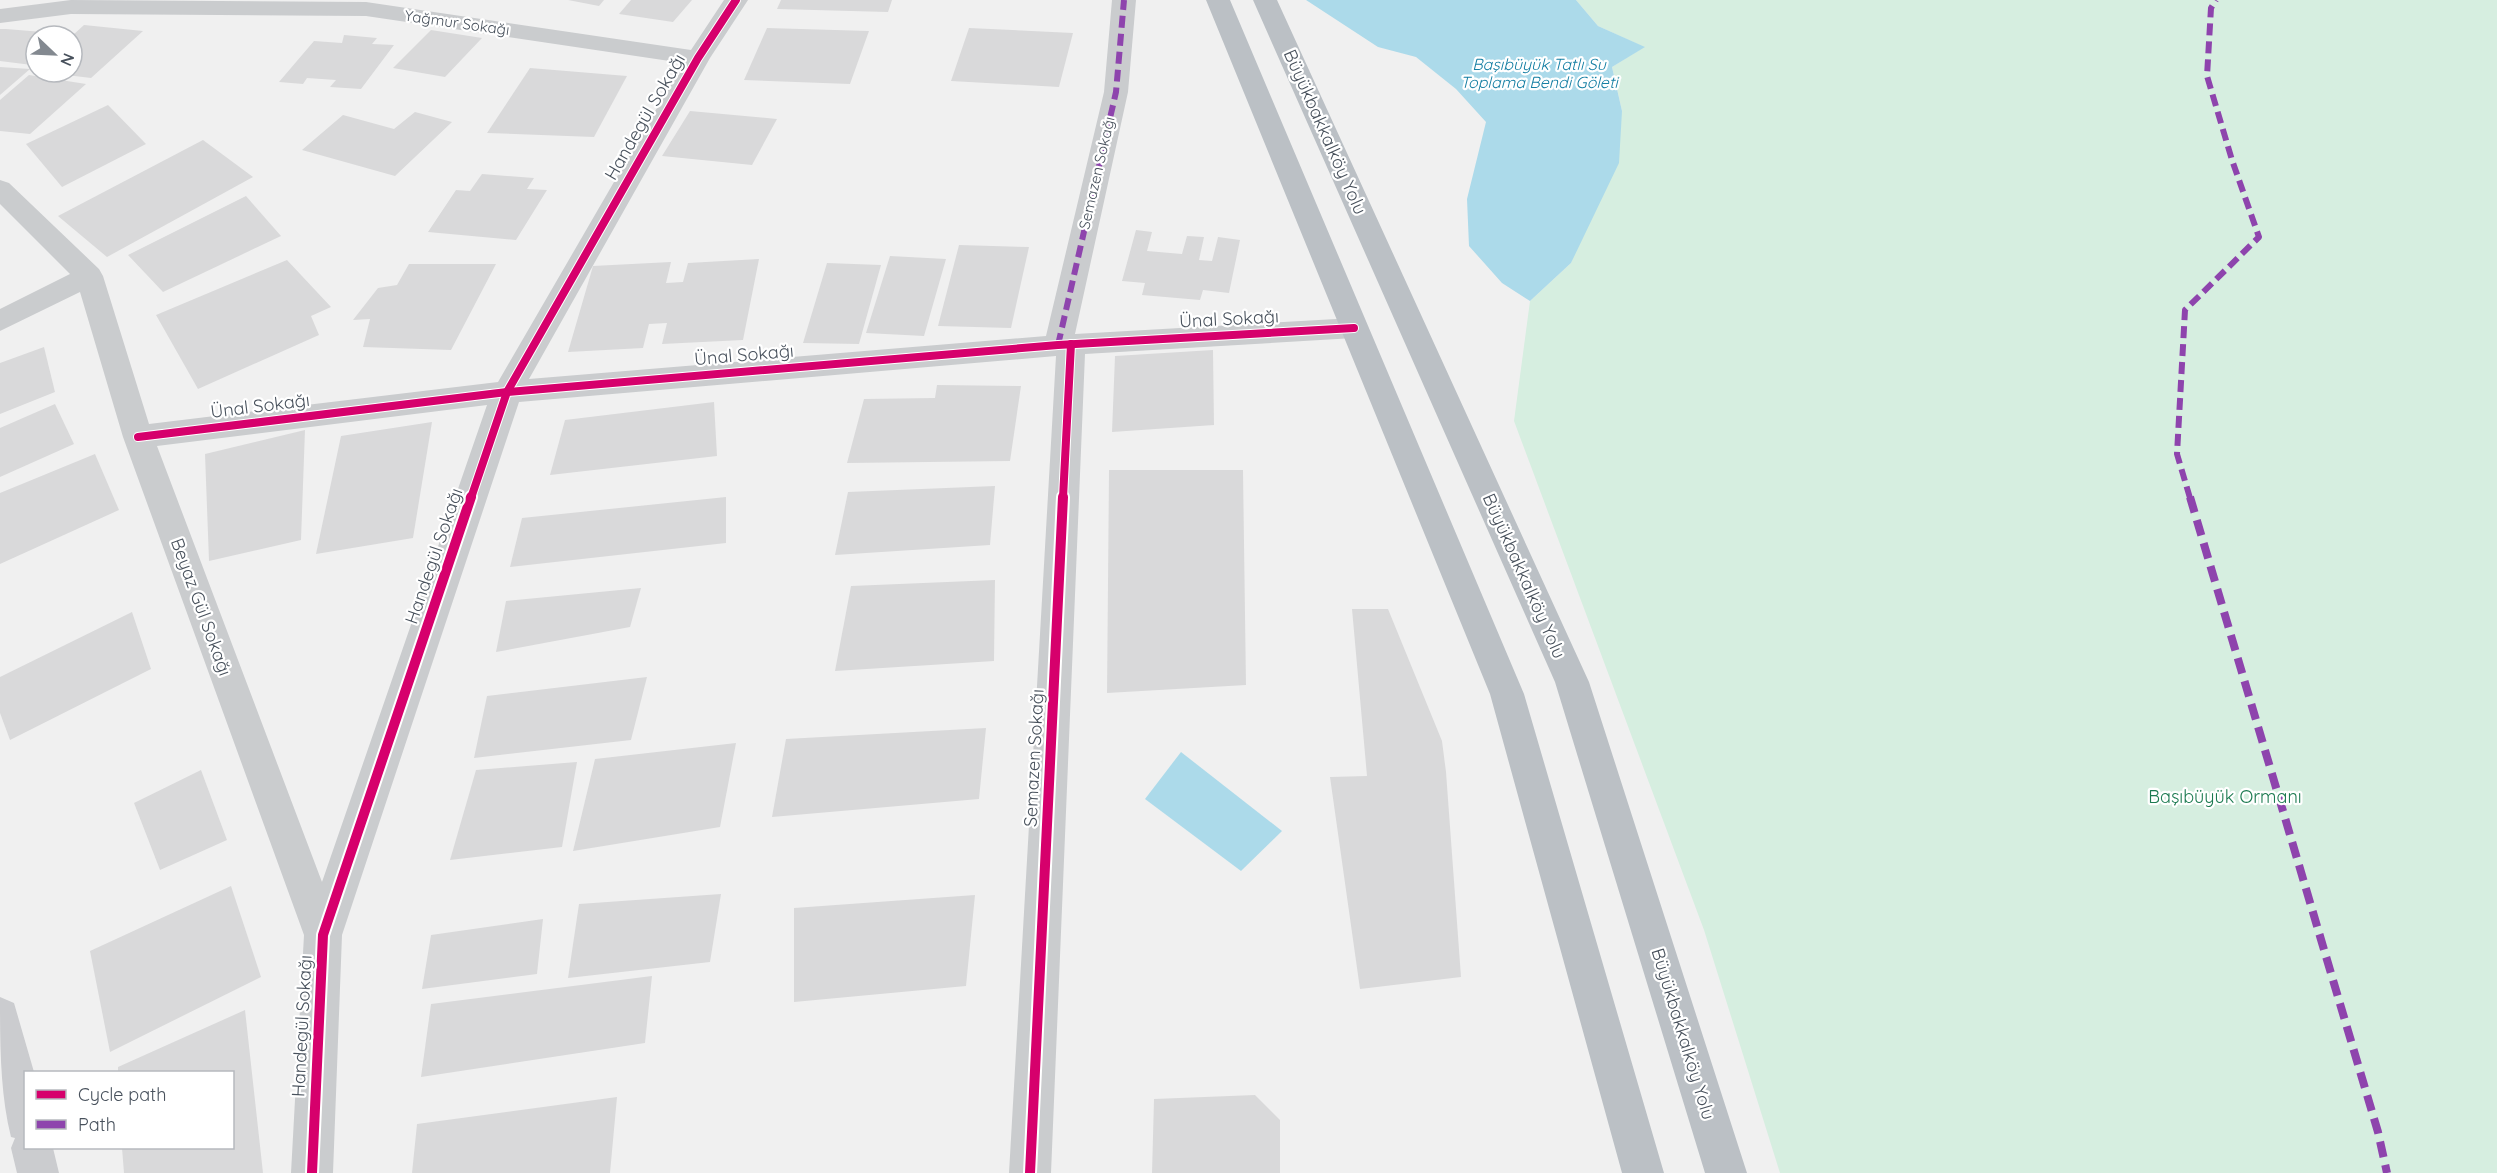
<svg xmlns="http://www.w3.org/2000/svg" width="2497" height="1173" font-family="Quicksand,sans-serif">
  <rect width="100%" height="100%" fill="#f0f0f0"/>
  <polygon fill="#d6eee0" points="1576,0 2497,0 2497,1173 1780,1173 1704,930 1514,421 1530,301 1571,263 1622,111 1612,67 1644,47 1598,26"/>
  <g fill="#acdaea">
    <polygon points="1306,0 1576,0 1598,26 1645,47 1612,67 1622,111 1619,163 1571,263 1530,301 1502,283 1469,246 1467,199 1486,122 1456,89 1416,57 1378,47"/>
    <polygon points="1181,752 1282,831 1241,871 1145,799"/>
  </g>
  <g fill="#d9d9da">
    <polygon points="568,0 604,0 599,6"/>
    <polygon points="631,0 692,0 673,22 619,14"/>
    <polygon points="781,0 892,0 888,12 777,9"/>
    <polygon points="84,25 143,31 91,78 50,73 72,72 72,36"/>
    <polygon points="767,28 869,31 850,84 744,80"/>
    <polygon points="969,28 1073,33 1059,87 951,81"/>
    <polygon points="0,29 6,29 67,34 64,36 36,36 36,61 32,65 0,61"/>
    <polygon points="431,30 482,38 445,77 393,68"/>
    <polygon points="344,35 377,38 372,44 394,45 361,89 330,87 336,80 307,78 303,84 279,82 314,41 342,43"/>
    <polygon points="0,67 30,69 0,95"/>
    <polygon points="530,68 627,76 594,137 487,133"/>
    <polygon points="29,75 86,84 30,134 0,131 0,100"/>
    <polygon points="108,105 146,144 62,187 26,144"/>
    <polygon points="690,111 777,119 752,165 662,156"/>
    <polygon points="415,112 452,122 395,176 302,150 343,115 394,129"/>
    <polygon points="203,140 253,177 107,257 58,216"/>
    <polygon points="482,174 534,178 527,189 547,190 516,240 428,232 456,190 470,191"/>
    <polygon points="246,196 281,236 163,292 128,255"/>
    <polygon points="1136,230 1152,232 1147,251 1182,254 1187,236 1204,237 1199,260 1212,261 1218,237 1240,240 1229,293 1203,290 1200,300 1142,295 1145,283 1122,281"/>
    <polygon points="959,245 1029,247 1011,328 938,326"/>
    <polygon points="890,256 946,259 924,336 866,333"/>
    <polygon points="759,259 743,340 662,344 667,323 649,324 643,348 568,352 593,266 671,262 666,283 683,282 688,263"/>
    <polygon points="287,260 331,307 311,316 319,335 198,389 156,315"/>
    <polygon points="827,263 881,265 859,344 803,343"/>
    <polygon points="409,264 496,264 451,350 363,347 370,319 353,320 378,288 397,285"/>
    <polygon points="44,347 55,392 0,414 0,363"/>
    <polygon points="1213,350 1214,425 1112,432 1115,356"/>
    <polygon points="937,385 1021,386 1010,461 847,463 864,399 935,398"/>
    <polygon points="714,402 717,456 550,475 565,420"/>
    <polygon points="55,404 74,444 0,477 0,428"/>
    <polygon points="432,422 413,538 316,554 341,436"/>
    <polygon points="305,430 301,540 209,561 205,454"/>
    <polygon points="95,454 119,510 0,564 0,493"/>
    <polygon points="1109,470 1243,470 1246,685 1107,693"/>
    <polygon points="995,486 990,545 835,555 848,492"/>
    <polygon points="726,497 726,543 510,567 522,518"/>
    <polygon points="995,580 994,661 835,671 851,586"/>
    <polygon points="641,588 630,627 496,652 506,601"/>
    <polygon points="1352,609 1388,609 1442,741 1446,772 1461,977 1360,989 1330,777 1367,776"/>
    <polygon points="132,612 151,669 10,740 0,713 0,677"/>
    <polygon points="647,677 631,740 474,758 487,696"/>
    <polygon points="986,728 979,799 772,817 786,739"/>
    <polygon points="736,743 720,827 573,851 595,759"/>
    <polygon points="577,762 562,847 450,860 476,770"/>
    <polygon points="201,770 227,840 160,870 134,803"/>
    <polygon points="231,886 261,977 110,1052 90,951"/>
    <polygon points="721,894 710,962 568,978 579,904"/>
    <polygon points="975,895 966,986 794,1002 794,908"/>
    <polygon points="543,919 537,974 422,989 431,935"/>
    <polygon points="652,976 645,1043 421,1077 431,1004"/>
    <polygon points="245,1010 263,1173 124,1173 122,1148 232,1148 232,1072 118,1072 118,1067"/>
    <polygon points="1255,1095 1280,1120 1280,1173 1152,1173 1154,1099"/>
    <polygon points="617,1097 610,1173 412,1173 417,1124"/>
  </g>
  <g fill="none" stroke-linecap="round" stroke-linejoin="round">
    <path fill="#caccce" fill-rule="evenodd" d="M71,0L366,2L691,50L724,0H748L710,58L529,379L1046,336L1104,92L1112,0H1136L1128,92L1075,334L1354,318L1364,321L1368,328L1364,335L1354,338L1085,354L1051,1173H1009L1056,356L519,402L342,935L333,1173H291L304,935L123,437L80,292L0,331V309L70,274L0,204V180L9,183L99,269L103,276L149,424L498,382L683,63L366,16L71,14L0,23V9ZM487,405L322,882L157,446Z"/>
    <path fill="#cbcccf" fill-rule="evenodd" d="M0,997L14,1003L34,1072H26V1148H53L59,1173H17L11,1148L15,1138L11,1137C0,1093 0,1043 0,997Z"/>
    <g fill="#bbc0c5" fill-rule="evenodd">
      <polygon points="1206,0 1230,0 1524,694 1664,1173 1622,1173 1490,694"/>
      <polygon points="1253,0 1277,0 1589,682 1747,1173 1705,1173 1555,682"/>
    </g>
    <g stroke="#8e44ad" stroke-width="6" stroke-dasharray="12 6" stroke-linecap="butt">
      <polyline points="1058,345 1116,92 1124,0"/>
      <polyline points="2190,498 2177,454 2185,310 2259,237 2232,160 2207,76 2211,8 2216,0"/>
    </g>
    <polyline stroke="#8e44ad" stroke-width="8" stroke-dasharray="16 8" stroke-linecap="butt" points="2190,497 2378,1132 2387,1173"/>
    <defs>
      <g id="cycleway-far1">
        <polyline points="138,437 507,392 1058,345 1354,328"/>
        <polyline points="471,498 507,392 698,58 736,0"/>
        <polyline points="1063,498 1071,344"/>
      </g>
      <g id="cycleway">
        <polyline points="312,1173 323,935 471,497"/>
        <polyline points="1030,1173 1063,497"/>
      </g>
    </defs>
    <use href="#cycleway-far1" stroke="#fff" stroke-width="10"/>
    <use href="#cycleway" stroke="#fff" stroke-width="14"/>
    <use href="#cycleway-far1" stroke="#d6006c" stroke-width="8"/>
    <use href="#cycleway" stroke="#d6006c" stroke-width="10"/>
  </g>
  <g text-anchor="middle" stroke-width="4.5" stroke-linejoin="round" paint-order="stroke">
    <g font-size="15" fill="#48515c" stroke="#fff">
      <text transform="translate(457 23) rotate(8)" y="5">Yağmur Sokağı</text>
      <text transform="translate(1097 173) rotate(-77)" y="5">Semazen Sokağı</text>
    </g>
    <g font-size="16" font-style="italic" fill="#137ea3" stroke="#fff">
      <text x="1539" y="70">Başıbüyük Tatlı Su<tspan x="1539" dy="18">Toplama Bendi Göleti</tspan></text>
    </g>
    <g font-size="18" fill="#48515c" stroke="#fff">
      <text transform="translate(645 117) rotate(-60)" y="6">Handegül Sokağı</text>
      <text transform="translate(1325 132) rotate(66)" y="6">Büyükbakkalköy Yolu</text>
      <text transform="translate(1229 319) rotate(-3)" y="6">Ünal Sokağı</text>
      <text transform="translate(744 355) rotate(-5)" y="6">Ünal Sokağı</text>
      <text transform="translate(260 406) rotate(-7)" y="6">Ünal Sokağı</text>
      <text transform="translate(434 556) rotate(-71)" y="6">Handegül Sokağı</text>
      <text transform="translate(1524 576) rotate(66)" y="6">Büyükbakkalköy Yolu</text>
      <text transform="translate(201 607) rotate(70)" y="6">Beyaz Gül Sokağı</text>
      <text transform="translate(1034 758) rotate(-87)" y="6">Semazen Sokağı</text>
      <text transform="translate(302 1026) rotate(-87)" y="6">Handegül Sokağı</text>
      <text transform="translate(1683 1034) rotate(73)" y="6">Büyükbakkalköy Yolu</text>
    </g>
    <g font-size="18" fill="#1b7a50" stroke="#fff">
      <text x="2225" y="803">Başıbüyük Ormanı</text>
    </g>
  </g>
  <rect x="24" y="1071" width="210" height="78" fill="#ffffff" stroke="#b6b9be" stroke-width="1.5"/>
  <rect x="36" y="1090" width="30" height="9" fill="#d6006c" stroke="#b6b9be" stroke-width="1.5"/>
  <text x="78" y="1101" font-size="18" fill="#48515c">Cycle path</text>
  <rect x="36" y="1120" width="30" height="9" fill="#8e44ad" stroke="#b6b9be" stroke-width="1.5"/>
  <text x="78" y="1131" font-size="18" fill="#48515c">Path</text>
  <g transform="translate(54 54) rotate(113)"><circle r="28" fill="#ffffff" stroke="#b6b9be" stroke-width="1.5"/>
  <path d="M0-4.5L10 22L0 15L-10 22Z" fill="#838990"/>
  <text y="-9" font-size="16" font-weight="bold" text-anchor="middle" fill="#48515c">N</text>
  </g>
</svg>
